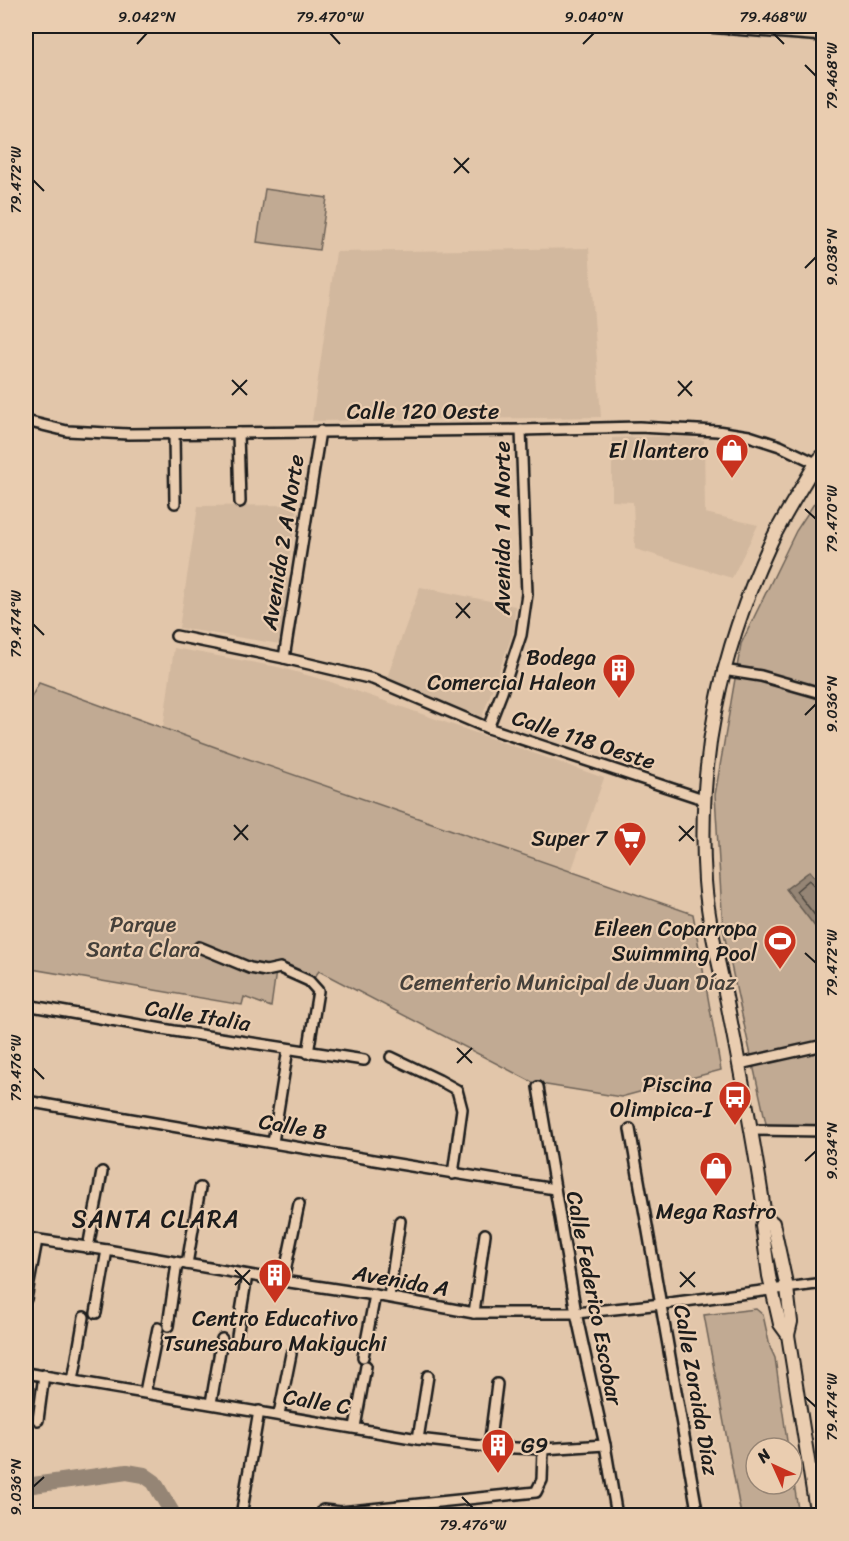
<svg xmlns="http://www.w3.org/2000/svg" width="849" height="1541" font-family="Sriracha,sans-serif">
  <rect width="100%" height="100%" fill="#e2c6aa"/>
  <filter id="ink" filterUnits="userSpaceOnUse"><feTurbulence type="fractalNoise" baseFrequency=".0167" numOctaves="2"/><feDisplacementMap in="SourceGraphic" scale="12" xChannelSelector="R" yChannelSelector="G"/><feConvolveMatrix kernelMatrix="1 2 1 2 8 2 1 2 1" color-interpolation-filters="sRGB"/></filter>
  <g filter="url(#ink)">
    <g fill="#d2b89e">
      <polygon points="589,248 601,417 312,421 336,252"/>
      <polygon points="672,436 704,440 705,513 758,525 732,578 635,549 633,502 612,501 612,438"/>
      <polygon points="298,505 286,578 292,580 280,644 179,628 198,506"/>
      <polygon points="420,587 515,606 514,630 482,717 385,683"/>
      <polygon points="174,648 278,667 328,681 604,778 571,872 163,728"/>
    </g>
    <g fill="#c1aa93" stroke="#6e6358" stroke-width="1.5">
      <polygon points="265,189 327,198 319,250 257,242"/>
      <polygon points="823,490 823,1130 767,1128 723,929 715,795 741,644 796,531"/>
      <polygon points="39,683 240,756 693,914 721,1070 621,1097 534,1083 319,971 309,985 276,971 271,1007 244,997 242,1005 26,968 26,707"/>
      <polygon points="756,1309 763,1315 770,1347 775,1358 788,1448 756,1448 756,1484 792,1484 792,1472 799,1515 741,1515 704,1315"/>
    </g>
    <polygon fill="#958574" stroke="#655b51" stroke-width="1.5" points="810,871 823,888 823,937 786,889"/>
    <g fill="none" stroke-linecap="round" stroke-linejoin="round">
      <polyline stroke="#4c463f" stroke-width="1.5" points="824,891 817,889 809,880 796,891 824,927"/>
      <polyline stroke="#655b51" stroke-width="3" points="26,1480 33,1485"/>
      <polyline stroke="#958574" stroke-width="16" points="26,1486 127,1472 144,1475 154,1482 174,1516"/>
      <defs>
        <g id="minor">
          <polyline points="695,26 824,36"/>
          <polyline points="26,421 67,431 128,434 521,430 639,427 717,431 749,436 780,446 816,463"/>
          <polyline points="238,433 240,502"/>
          <polyline points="174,434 175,503"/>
          <polyline points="176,636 284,658 373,679 488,728 703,799"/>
          <polyline points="284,658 320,431"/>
          <polyline points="723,670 761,676 824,694"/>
          <polyline points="488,728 502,692 521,635 527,594 521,430"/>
          <polyline points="199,947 250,968 266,971 280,968 309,981 318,991 308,1053"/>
          <polyline points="26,1005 174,1031 364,1060"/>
          <polyline points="391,1057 439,1080 457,1090 462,1109 453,1174"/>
          <polyline points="739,1064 824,1045"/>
          <polyline points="538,1087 576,1313 605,1445 617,1516"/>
          <path d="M26,1101C202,1131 378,1162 555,1189"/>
          <polyline points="630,1129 698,1516"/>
          <polyline points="751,1130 824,1131"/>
          <polyline points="273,1142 288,1049"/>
          <polyline points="26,1238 107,1250 283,1281 375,1295 474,1313 576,1313 662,1304 824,1283"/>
          <polyline points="88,1248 102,1172"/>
          <polyline points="187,1264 200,1188"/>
          <polyline points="283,1281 299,1204"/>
          <polyline points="389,1297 400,1221"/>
          <polyline points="26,1299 37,1240"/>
          <polyline points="96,1313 107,1250"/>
          <polyline points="474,1313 485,1234"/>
          <polyline points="168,1326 177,1263"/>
          <polyline points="237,1336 247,1275"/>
          <polyline points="363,1357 375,1295"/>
          <polyline points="26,1373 418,1439 489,1447 543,1449 605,1445"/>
          <polyline points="73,1381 84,1317"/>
          <polyline points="145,1392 158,1328"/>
          <polyline points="211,1403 222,1339"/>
          <polyline points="279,1414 291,1354"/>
          <polyline points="38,1420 44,1375"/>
          <polyline points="355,1427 366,1366"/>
          <polyline points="418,1439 428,1376"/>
          <polyline points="489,1447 497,1384"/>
          <polyline points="323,1510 341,1512 536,1492 542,1480 543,1449"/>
          <polyline points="241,1516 259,1411"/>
        </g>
        <g id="major">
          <polyline points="765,1217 773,1223 787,1288 791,1322 788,1335"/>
          <path d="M817,1516L788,1335L780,1324L769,1276L762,1226L765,1217C755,1145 741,1074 727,1002C719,963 708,922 705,881C697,761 720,651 771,542C784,515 801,489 816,463L824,454"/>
        </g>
      </defs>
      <use href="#minor" stroke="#1c1c1c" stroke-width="14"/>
      <use href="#major" stroke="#1c1c1c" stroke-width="16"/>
      <use href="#minor" stroke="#eacdb0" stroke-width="9"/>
      <use href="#major" stroke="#eacdb0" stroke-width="12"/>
    </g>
  </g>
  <path fill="none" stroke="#1c1c1c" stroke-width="2" d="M330,33L340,44M773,33L784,44M137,44L147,33M583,44L594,33M805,65L816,76M454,158L469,173M454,173L469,158M33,180L44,191M805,268L816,257M232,380L247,395M678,381L692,396M232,395L247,380M678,396L692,381M805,509L816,519M456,603L470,618M456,618L470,603M33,624L44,635M805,715L816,704M234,825L248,840M679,826L694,841M234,840L248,825M679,841L694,826M805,953L816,963M457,1048L472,1063M457,1063L472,1048M33,1068L44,1079M805,1161L816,1151M235,1270L250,1285M680,1272L695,1287M235,1285L250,1270M680,1287L695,1272M805,1397L816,1407M33,1487L44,1477M462,1497L473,1508"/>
  <defs>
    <symbol id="shop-pin" viewBox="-11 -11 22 30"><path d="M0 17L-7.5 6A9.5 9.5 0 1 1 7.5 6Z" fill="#c8321e" stroke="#eacdb0"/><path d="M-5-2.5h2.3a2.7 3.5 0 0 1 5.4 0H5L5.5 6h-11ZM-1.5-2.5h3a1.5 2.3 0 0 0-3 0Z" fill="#fff"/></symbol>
    <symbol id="building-pin" viewBox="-11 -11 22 30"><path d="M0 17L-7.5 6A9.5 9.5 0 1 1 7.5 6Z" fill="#c8321e" stroke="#eacdb0"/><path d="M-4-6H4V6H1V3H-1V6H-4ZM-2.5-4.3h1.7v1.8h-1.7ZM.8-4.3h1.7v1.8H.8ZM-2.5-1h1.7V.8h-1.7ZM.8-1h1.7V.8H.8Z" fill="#fff"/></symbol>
    <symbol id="supermarket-pin" viewBox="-11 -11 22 30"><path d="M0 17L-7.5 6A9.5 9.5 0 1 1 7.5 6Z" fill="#c8321e" stroke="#eacdb0"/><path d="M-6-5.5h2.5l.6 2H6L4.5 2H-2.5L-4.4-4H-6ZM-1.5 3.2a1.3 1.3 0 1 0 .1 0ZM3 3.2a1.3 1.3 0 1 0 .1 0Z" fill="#fff"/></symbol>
    <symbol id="stadium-pin" viewBox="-11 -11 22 30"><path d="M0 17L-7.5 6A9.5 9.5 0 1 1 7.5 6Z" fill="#c8321e" stroke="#eacdb0"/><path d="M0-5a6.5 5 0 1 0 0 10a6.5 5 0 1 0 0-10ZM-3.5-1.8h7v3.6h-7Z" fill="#fff"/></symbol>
    <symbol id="bus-pin" viewBox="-11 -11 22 30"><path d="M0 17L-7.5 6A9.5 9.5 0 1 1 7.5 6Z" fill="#c8321e" stroke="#eacdb0"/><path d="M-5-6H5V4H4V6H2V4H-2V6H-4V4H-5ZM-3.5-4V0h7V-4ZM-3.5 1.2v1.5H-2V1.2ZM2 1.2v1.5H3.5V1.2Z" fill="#fff"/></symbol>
  </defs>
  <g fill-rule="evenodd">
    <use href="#shop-pin" x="713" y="431" width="38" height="52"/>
    <use href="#building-pin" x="600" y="651" width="38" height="52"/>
    <use href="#supermarket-pin" x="611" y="819" width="38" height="52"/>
    <use href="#stadium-pin" x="761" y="922" width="38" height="52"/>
    <use href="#bus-pin" x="716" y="1078" width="38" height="52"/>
    <use href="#shop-pin" x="697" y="1149" width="38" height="52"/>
    <use href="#building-pin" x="256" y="1256" width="38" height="52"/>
    <use href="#building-pin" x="479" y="1426" width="38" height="52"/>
  </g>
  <g text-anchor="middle" stroke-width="4.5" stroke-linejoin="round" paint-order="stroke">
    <g font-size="22" fill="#1c1c1c" stroke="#eacdb0">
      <text x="423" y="419">Calle 120 Oeste</text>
      <text transform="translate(502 528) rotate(-90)" y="8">Avenida 1 A Norte</text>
      <text transform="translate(282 542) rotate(-81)" y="8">Avenida 2 A Norte</text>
      <text transform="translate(584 739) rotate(18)" y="8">Calle 118 Oeste</text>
      <text transform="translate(198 1015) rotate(9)" y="8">Calle Italia</text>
      <text transform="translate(293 1126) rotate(10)" y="8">Calle B</text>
      <text transform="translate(401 1280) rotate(10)" y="8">Avenida A</text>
      <text transform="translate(595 1298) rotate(79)" y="8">Calle Federico Escobar</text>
      <text transform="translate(697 1390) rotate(80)" y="8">Calle Zoraida Díaz</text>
      <text transform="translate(317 1401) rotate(9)" y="8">Calle C</text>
    </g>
    <g font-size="22" fill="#1c1c1c" stroke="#eacdb0" text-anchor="end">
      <text x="709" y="458">El llantero</text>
      <text x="596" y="665">Bodega<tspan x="596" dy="25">Comercial Haleon</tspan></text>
      <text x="607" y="846">Super 7</text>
      <text x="757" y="936">Eileen Coparropa<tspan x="757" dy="25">Swimming Pool</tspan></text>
      <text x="712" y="1092">Piscina<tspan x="712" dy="25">Olimpica-I</tspan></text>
      <text x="716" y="1219" text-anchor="middle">Mega Rastro</text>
      <text x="275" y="1326" text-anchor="middle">Centro Educativo<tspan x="275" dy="25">Tsunesaburo Makiguchi</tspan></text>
      <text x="521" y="1453" text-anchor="start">G9</text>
    </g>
    <g font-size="22" fill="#45403a" stroke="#eacdb0">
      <text x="143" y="932">Parque<tspan x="143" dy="25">Santa Clara</tspan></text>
      <text x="568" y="990">Cementerio Municipal de Juan Díaz</text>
    </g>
    <g font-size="24" letter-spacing="1.5" fill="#1c1c1c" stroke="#eacdb0">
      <text x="156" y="1227">SANTA CLARA</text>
    </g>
  </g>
  <rect width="849" height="1541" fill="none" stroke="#eacdb0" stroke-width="66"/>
  <g transform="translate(774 1466) rotate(315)"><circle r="28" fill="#eacdb0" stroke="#988675" stroke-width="1.5"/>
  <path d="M0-4.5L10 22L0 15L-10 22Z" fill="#c8321e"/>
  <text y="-9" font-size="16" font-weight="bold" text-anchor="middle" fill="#1c1c1c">N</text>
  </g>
  <rect x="33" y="33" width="783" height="1475" fill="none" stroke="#1c1c1c" stroke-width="2"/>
  <g font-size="15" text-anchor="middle" fill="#1c1c1c">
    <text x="147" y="22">9.042°N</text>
    <text x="330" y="22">79.470°W</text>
    <text x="594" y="22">9.040°N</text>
    <text x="773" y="22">79.468°W</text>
    <text transform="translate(832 76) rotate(-90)" y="5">79.468°W</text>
    <text transform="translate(16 180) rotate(-90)" y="5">79.472°W</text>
    <text transform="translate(832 257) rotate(-90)" y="5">9.038°N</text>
    <text transform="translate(832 519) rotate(-90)" y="5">79.470°W</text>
    <text transform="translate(16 624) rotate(-90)" y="5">79.474°W</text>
    <text transform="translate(832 704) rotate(-90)" y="5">9.036°N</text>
    <text transform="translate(832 963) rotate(-90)" y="5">79.472°W</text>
    <text transform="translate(16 1068) rotate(-90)" y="5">79.476°W</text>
    <text transform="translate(832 1151) rotate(-90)" y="5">9.034°N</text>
    <text transform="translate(832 1407) rotate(-90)" y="5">79.474°W</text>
    <text transform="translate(16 1487) rotate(-90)" y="5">9.036°N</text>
    <text x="473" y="1530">79.476°W</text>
  </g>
</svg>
